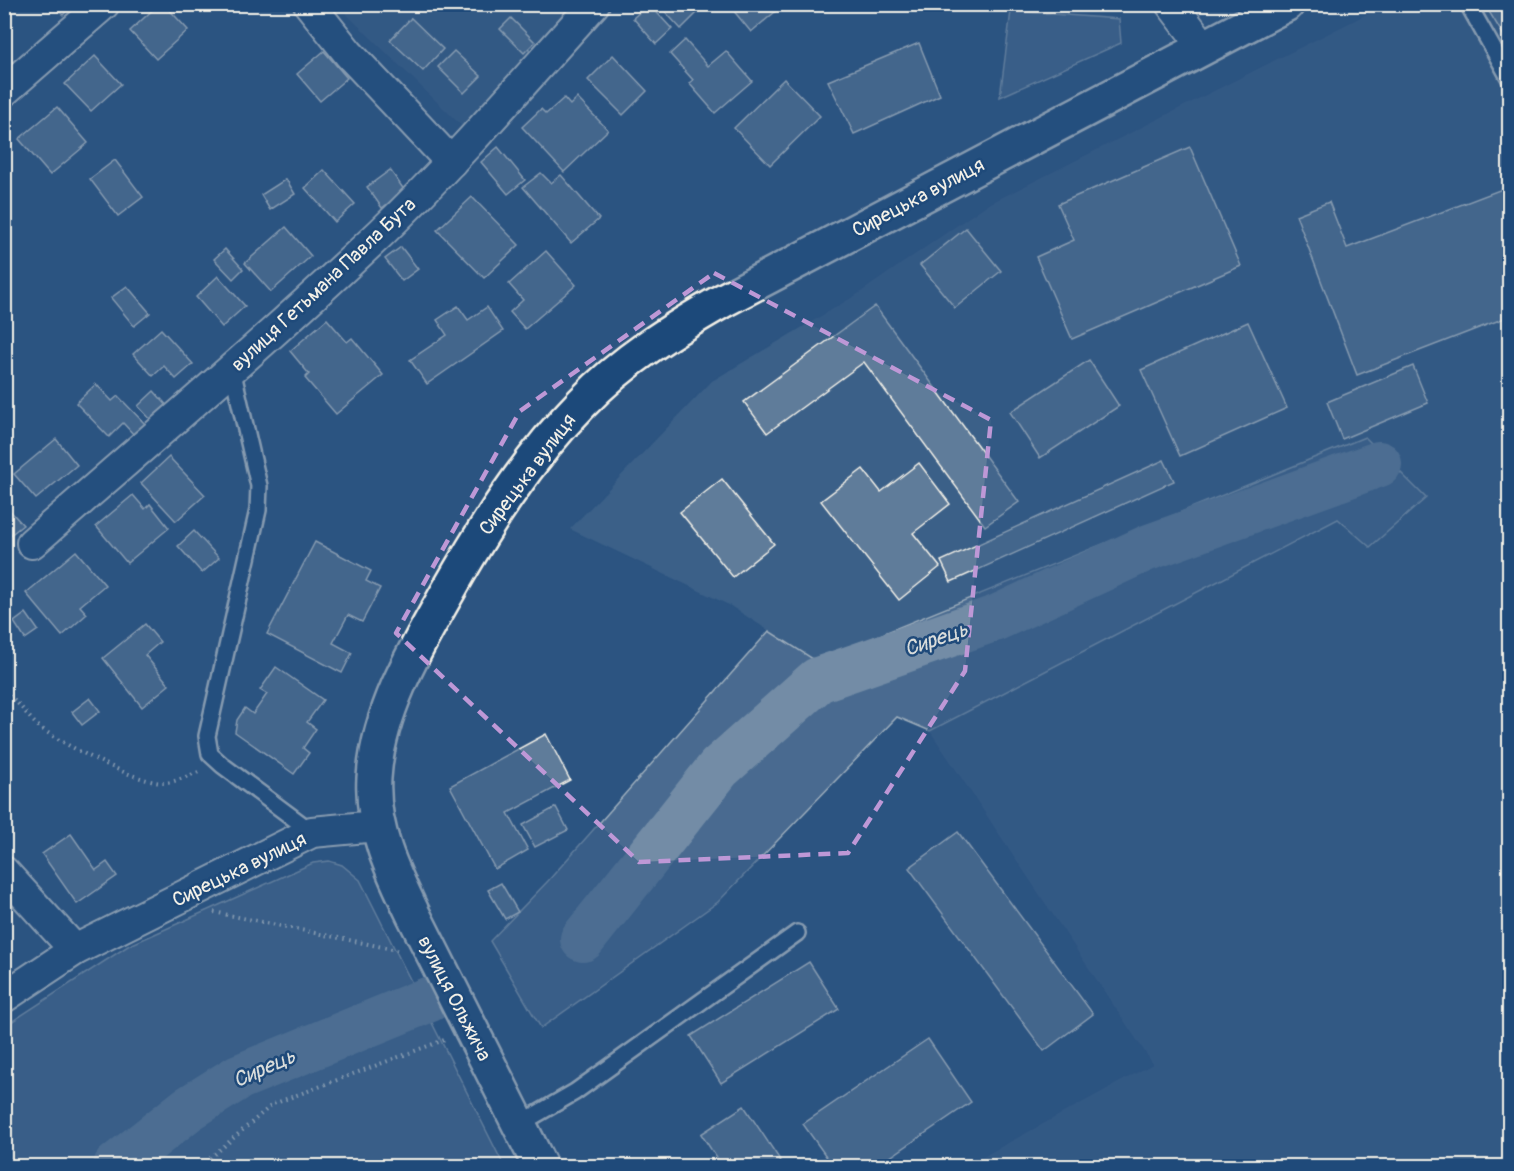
<svg xmlns="http://www.w3.org/2000/svg" width="1514" height="1171" font-family="Pangolin,sans-serif">
  <rect width="100%" height="100%" fill="#2c5481"/>
  <filter id="ink" filterUnits="userSpaceOnUse"><feTurbulence type="fractalNoise" baseFrequency=".0167" numOctaves="2"/><feDisplacementMap in="SourceGraphic" scale="12" xChannelSelector="R" yChannelSelector="G"/><feConvolveMatrix kernelMatrix="1 2 1 2 8 2 1 2 1" color-interpolation-filters="sRGB"/></filter>
  <g filter="url(#ink)">
    <g fill="#3b6088">
      <polygon points="337,5 590,5 467,131"/>
      <polygon points="1385,5 1509,5 1509,1166 966,1166 1153,1064 930,731 1338,519 1369,546 1366,437 816,661 729,605 570,529 712,381 858,294 985,206"/>
    </g>
    <g fill="#496b90" stroke="#9eaebc" stroke-width="1.5">
      <polygon points="1011,11 1119,19 1121,43 1000,97"/>
      <polygon points="1365,437 1426,498 1370,547 1338,519 930,731 897,717 718,902 541,1028 490,941 548,881 769,631 816,661"/>
      <polygon points="329,861 342,865 360,880 504,1166 5,1166 5,1026 128,946 313,863"/>
    </g>
    <g fill="none" stroke-linecap="round" stroke-linejoin="round">
      <g stroke="#738ca6" stroke-width="46">
        <polyline points="583,939 719,768 818,680 996,618 1147,548 1379,464"/>
        <polyline points="116,1166 188,1109 239,1077 430,999"/>
      </g>
    </g>
    <g fill="#5e7b9a" stroke="#f4f1e8" stroke-width="1.5">
      <polygon points="51,4 73,4 63,15"/>
      <polygon points="159,4 164,4 188,30 156,59 130,31"/>
      <polygon points="649,4 672,29 656,44 633,18"/>
      <polygon points="658,4 703,4 704,6 681,29"/>
      <polygon points="728,4 768,4 775,12 751,32"/>
      <polygon points="1510,4 1510,46 1485,5"/>
      <polygon points="411,18 443,49 423,71 390,40"/>
      <polygon points="511,18 535,42 524,53 500,29"/>
      <polygon points="685,40 708,66 726,51 752,81 715,113 689,83 693,80 670,54"/>
      <polygon points="919,43 940,95 854,134 828,81"/>
      <polygon points="324,51 347,78 320,101 297,74"/>
      <polygon points="454,51 481,76 464,93 438,67"/>
      <polygon points="613,55 647,91 623,115 588,80"/>
      <polygon points="95,56 121,84 91,111 65,84"/>
      <polygon points="784,79 820,116 770,165 734,128"/>
      <polygon points="564,98 570,105 577,98 608,130 564,172 522,127 541,109 546,114"/>
      <polygon points="57,107 88,143 50,175 19,139"/>
      <polygon points="498,147 525,180 508,194 481,162"/>
      <polygon points="1190,147 1241,266 1072,339 1036,257 1074,240 1058,204"/>
      <polygon points="115,160 143,197 118,216 90,179"/>
      <polygon points="324,170 355,204 335,222 305,188"/>
      <polygon points="390,170 405,191 382,208 367,187"/>
      <polygon points="541,173 551,183 561,175 599,219 571,243 523,187"/>
      <polygon points="286,179 295,194 270,210 261,195"/>
      <polygon points="1510,186 1510,316 1357,375 1296,215 1329,202 1347,248"/>
      <polygon points="472,197 519,245 484,278 437,230"/>
      <polygon points="286,227 311,256 271,292 245,263"/>
      <polygon points="966,228 1001,271 955,308 920,265"/>
      <polygon points="401,247 418,269 402,281 385,259"/>
      <polygon points="225,249 243,269 233,279 214,259"/>
      <polygon points="546,251 576,285 525,329 510,312 523,300 509,284"/>
      <polygon points="218,276 245,306 222,327 196,297"/>
      <polygon points="127,286 150,313 134,326 111,298"/>
      <polygon points="458,306 468,320 487,307 503,331 427,384 410,360 447,335 437,320"/>
      <polygon points="875,306 1019,502 985,526 864,362 767,433 744,402"/>
      <polygon points="327,319 347,342 352,338 383,375 336,414 305,378 309,374 290,351"/>
      <polygon points="1248,322 1287,408 1180,456 1141,370"/>
      <polygon points="161,329 193,364 176,379 164,366 153,376 133,354"/>
      <polygon points="1089,360 1119,406 1040,458 1010,412"/>
      <polygon points="1413,366 1428,403 1342,439 1327,402"/>
      <polygon points="96,384 112,401 118,396 146,425 135,436 123,423 109,437 76,403"/>
      <polygon points="154,391 170,409 154,423 138,406"/>
      <polygon points="56,439 77,465 36,499 14,474"/>
      <polygon points="169,457 205,495 176,521 141,483"/>
      <polygon points="1164,460 1174,481 951,582 941,561"/>
      <polygon points="919,463 950,504 913,533 940,567 899,600 821,501 863,469 881,492"/>
      <polygon points="722,479 774,544 733,577 680,512"/>
      <polygon points="133,495 145,509 150,504 169,528 127,563 96,526"/>
      <polygon points="4,504 23,525 4,540"/>
      <polygon points="194,531 219,558 202,573 178,546"/>
      <polygon points="315,542 371,571 366,581 380,588 362,622 348,615 333,643 352,653 342,673 267,634"/>
      <polygon points="76,551 105,585 80,606 87,614 62,636 26,593"/>
      <polygon points="26,613 38,630 25,639 14,622"/>
      <polygon points="145,624 160,642 145,655 169,685 142,707 103,658"/>
      <polygon points="276,667 323,700 307,722 316,729 303,748 309,753 294,774 235,732 237,720 245,708 253,714 267,694 260,690"/>
      <polygon points="90,698 100,711 82,725 72,712"/>
      <polygon points="546,734 570,780 508,813 528,850 495,869 450,786"/>
      <polygon points="556,807 568,830 535,847 523,825"/>
      <polygon points="958,832 1093,1014 1044,1051 909,868"/>
      <polygon points="71,834 96,870 107,862 117,876 77,904 42,854"/>
      <polygon points="501,883 518,912 505,919 488,890"/>
      <polygon points="809,962 839,1009 721,1083 691,1036"/>
      <polygon points="928,1039 971,1102 877,1166 833,1166 803,1124"/>
      <polygon points="744,1106 784,1166 722,1166 701,1134"/>
    </g>
    <g fill="none" stroke-linecap="round" stroke-linejoin="round">
      <defs>
        <g id="service">
          <polyline points="1468,4 1510,79"/>
          <polyline points="232,369 259,486 258,510 207,736 210,754 222,765 312,832"/>
          <polyline points="518,1125 575,1092 797,933"/>
        </g>
        <g id="minor">
          <polyline points="309,4 349,54 451,162"/>
          <polyline points="1171,4 1204,47"/>
          <polyline points="4,91 104,4"/>
          <path d="M32,543C149,441 268,340 381,233C456,161 524,81 594,4"/>
          <polyline points="4,872 75,950"/>
          <polyline points="4,997 75,950 312,832 377,826"/>
        </g>
        <path id="secondary" d="M540,1166L414,916C393,873 371,828 374,778C378,712 414,651 446,595C485,526 527,459 582,403C623,360 673,329 724,300L1287,4"/>
      </defs>
      <use href="#service" stroke="#f4f1e8" stroke-width="20"/>
      <use href="#minor" stroke="#f4f1e8" stroke-width="34"/>
      <use href="#secondary" stroke="#f4f1e8" stroke-width="38"/>
      <g stroke="#f4f1e8" stroke-width="4" stroke-dasharray="1.5 4.5" stroke-linecap="butt">
        <path d="M4,692C18,700 25,714 37,725C59,743 135,782 163,783C174,783 189,775 199,772"/>
        <polyline points="214,912 397,950"/>
        <polyline points="201,1166 273,1104 444,1040"/>
      </g>
      <use href="#service" stroke="#1f4a7a" stroke-width="15"/>
      <use href="#minor" stroke="#1f4a7a" stroke-width="30"/>
      <use href="#secondary" stroke="#1f4a7a" stroke-width="33"/>
    </g>
  </g>
  <path d="M0 0H1514V1171H0ZM714,273L991,420L965,671L848,853L639,862L396,633L520,411Z" fill="#2c5481" fill-opacity=".55" fill-rule="evenodd"/>
  <path fill="none" stroke="#be98d6" stroke-width="4.5" stroke-dasharray="12 8" stroke-linejoin="round" d="M714,273L991,420L965,671L848,853L639,862L396,633L520,411Z"/>
  <g text-anchor="middle" stroke-width="5" stroke-linejoin="round" paint-order="stroke">
    <g font-size="20" fill="#f4f1e8" stroke="#1f4a7a">
      <text transform="translate(918 197) rotate(-28)" y="7">Сирецька вулиця</text>
      <text transform="translate(323 284) rotate(-43)" y="7">вулиця Гетьмана Павла Бута</text>
      <text transform="translate(527 474) rotate(-53)" y="7">Сирецька вулиця</text>
      <text transform="translate(239 869) rotate(-26)" y="7">Сирецька вулиця</text>
      <text transform="translate(455 998) rotate(63)" y="7">вулиця Ольжича</text>
    </g>
    <g font-size="21" font-style="italic" fill="#dadddb" stroke="#1f4a7a">
      <text transform="translate(936 639) rotate(-19)" y="7">Сирець</text>
      <text transform="translate(264 1068) rotate(-24)" y="7">Сирець</text>
    </g>
  </g>
  <rect width="1514" height="1171" fill="none" stroke="#1f4a7a" stroke-width="24"/>
  <rect x="12" y="12" width="1490" height="1147" fill="none" stroke="#f4f1e8" stroke-width="2" filter="url(#ink)"/>
</svg>
